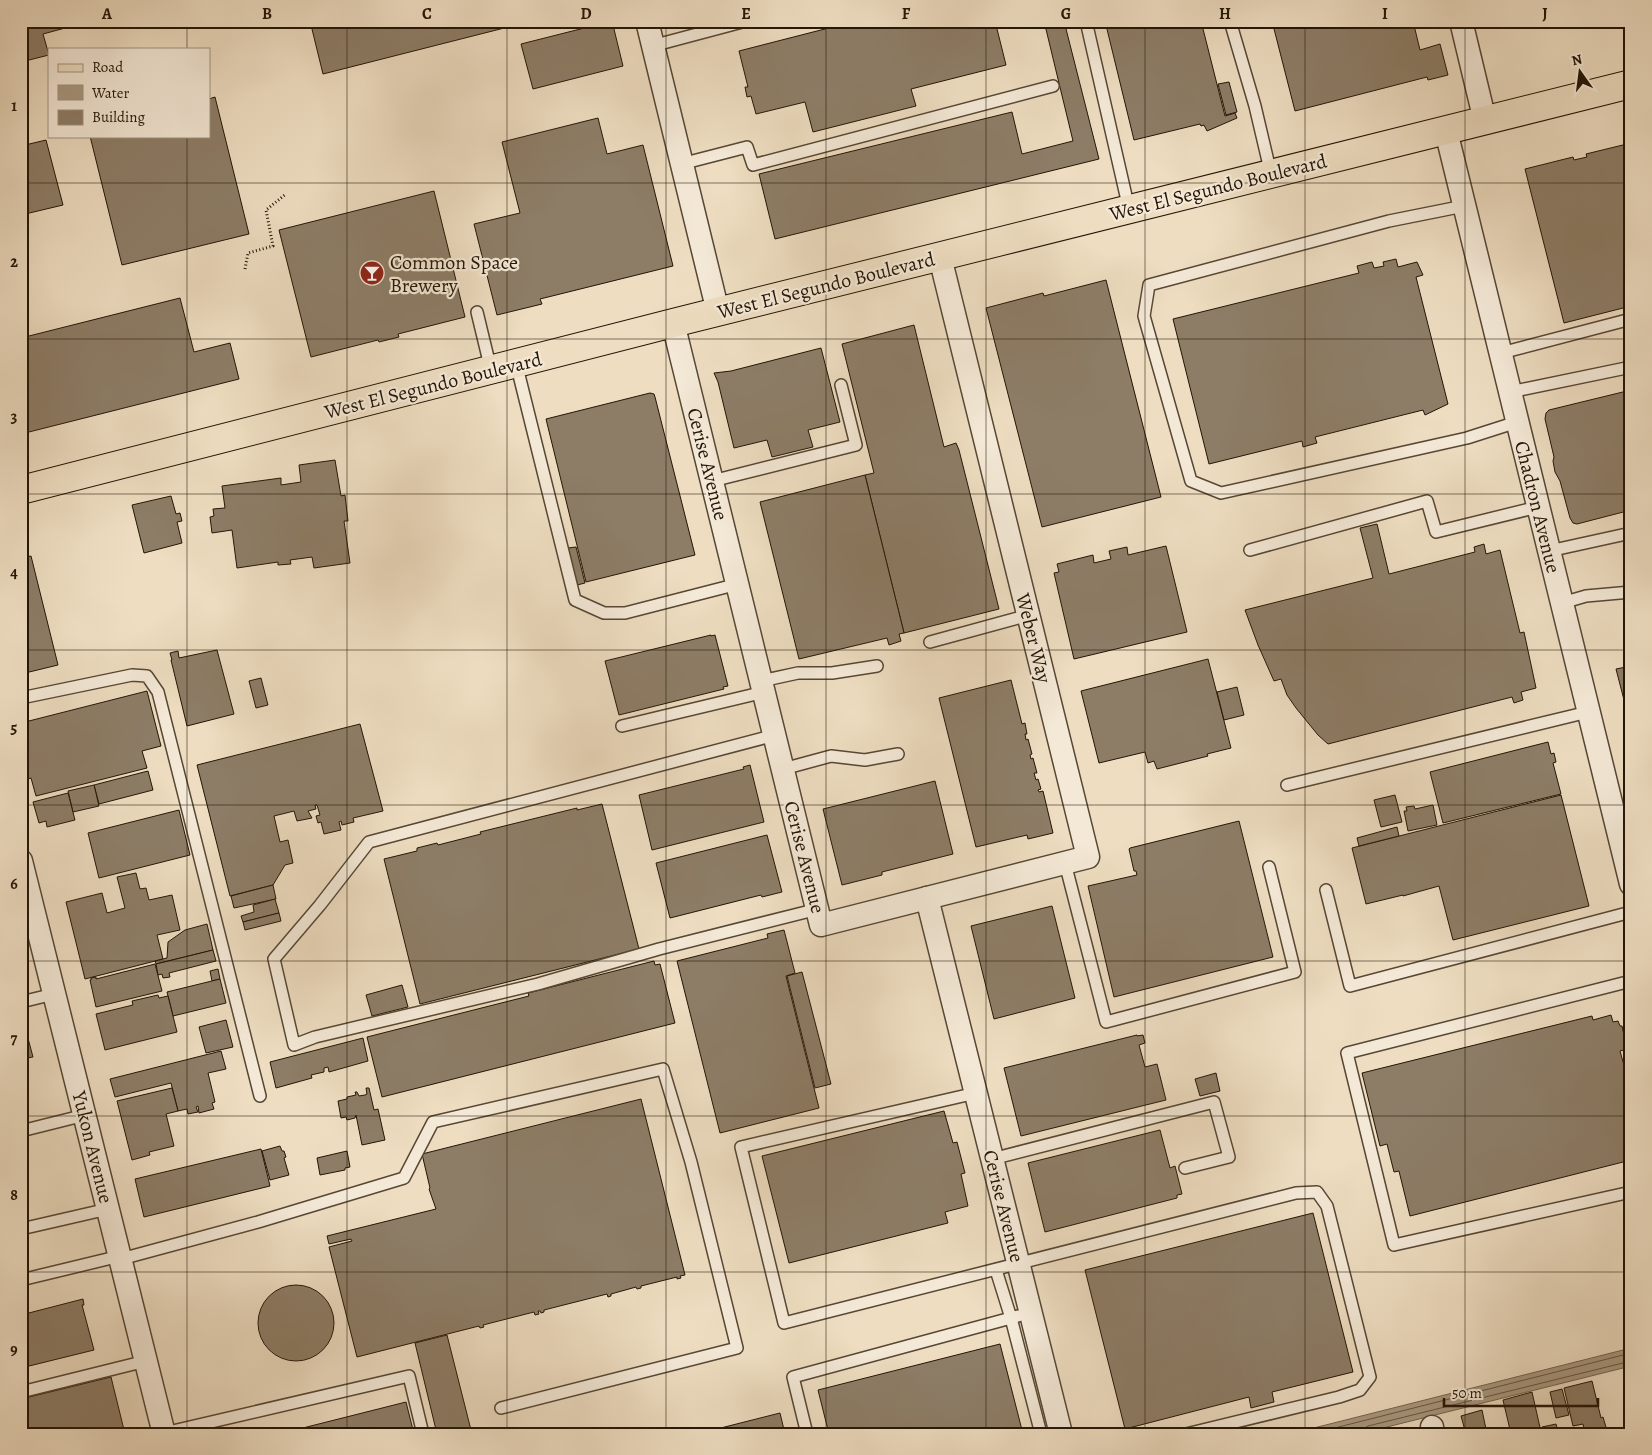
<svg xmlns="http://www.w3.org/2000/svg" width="1652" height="1455" font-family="Alegreya,serif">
  <rect width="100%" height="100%" fill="#eeddc1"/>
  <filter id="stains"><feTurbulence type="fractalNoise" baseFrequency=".004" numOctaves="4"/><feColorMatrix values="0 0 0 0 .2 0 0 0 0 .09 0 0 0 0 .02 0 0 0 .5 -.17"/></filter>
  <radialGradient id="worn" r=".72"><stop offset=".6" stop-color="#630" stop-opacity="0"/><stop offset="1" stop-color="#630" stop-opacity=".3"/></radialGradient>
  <polygon fill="#a99981" stroke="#736450" points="1631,1348 1631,1366 1359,1434 1290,1434"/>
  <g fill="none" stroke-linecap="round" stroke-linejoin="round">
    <g stroke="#665744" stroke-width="1">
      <polyline points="1311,1434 1631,1353"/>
      <polyline points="1363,1434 1364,1429 1368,1426 1631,1361"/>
    </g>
  </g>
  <g fill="#8d7d67" stroke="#231506">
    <polygon points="21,21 91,21 43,34 49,55 21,62"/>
    <polygon points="310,21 532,21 323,74"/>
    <polygon points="612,21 623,66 533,89 521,44"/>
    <polygon points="856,21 995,21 1006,65 911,89 916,106 813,132 805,102 756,114 751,96 747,97 745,87 748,87 739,51"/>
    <polygon points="1044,21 1064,21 1099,159 775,239 759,174 1012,112 1022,154 1073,141"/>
    <polygon points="1105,21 1201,21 1225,116 1235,113 1237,118 1207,131 1204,125 1201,126 1200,124 1134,140"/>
    <polygon points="1272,21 1413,21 1420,50 1440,44 1448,75 1428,80 1427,77 1295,111"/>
    <polygon points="1229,82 1237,112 1226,115 1218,84"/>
    <polygon points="215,97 249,234 122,265 90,136 209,136 209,99"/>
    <polygon points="598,118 607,154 643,145 673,266 540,299 542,304 497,315 474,224 520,213 502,142"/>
    <polygon points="46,140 63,205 21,215 21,146"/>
    <polygon points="1631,143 1631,306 1564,323 1525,169 1573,157 1574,160 1587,157 1586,154"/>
    <polygon points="434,191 465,317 398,334 399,337 379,342 378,340 311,357 279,230"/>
    <polygon points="1396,259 1398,267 1417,262 1423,275 1416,277 1448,404 1425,415 1423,410 1315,437 1317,443 1303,447 1302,441 1209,464 1173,319 1359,273 1357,266 1372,262 1374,268 1384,266 1383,262"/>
    <polygon points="1106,280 1161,497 1042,527 986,308 1043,293 1044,296"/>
    <polygon points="180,298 194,352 230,343 239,379 21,434 21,338"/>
    <polygon points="914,325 944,447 956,443 959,450 999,609 904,633 865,475 874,473 842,344"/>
    <polygon points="821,348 840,422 808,430 813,447 772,457 767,440 734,448 718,382 714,373 731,371"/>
    <polygon points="1631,390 1631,510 1577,524 1573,523 1570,518 1560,481 1555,472 1553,461 1554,457 1545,419 1546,413 1549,410"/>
    <polygon points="650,393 654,394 655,397 695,555 586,582 546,419"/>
    <polygon points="335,460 341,496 345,495 348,521 344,521 350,563 314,568 312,557 290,560 291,564 278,565 278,562 237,568 232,530 212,533 210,517 214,516 213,509 225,508 222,486 281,478 281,485 301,482 299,465"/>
    <polygon points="865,475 904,633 899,634 901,641 889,645 887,638 799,659 760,502"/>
    <polygon points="171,496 176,514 180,513 182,521 177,522 182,543 144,553 132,505"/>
    <polygon points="1377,524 1389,574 1475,552 1474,547 1484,544 1486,554 1500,550 1520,633 1524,632 1536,688 1521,692 1523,700 1514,703 1512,697 1328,744 1318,735 1296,708 1287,695 1281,679 1274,681 1258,645 1245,610 1373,578 1360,528"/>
    <polygon points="1166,546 1187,632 1074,659 1054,573 1059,572 1057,564 1093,555 1094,563 1111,559 1109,551 1127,547 1128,555"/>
    <polygon points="576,547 585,583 577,585 568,548"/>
    <polygon points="31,556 58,665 21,674 21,558"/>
    <polygon points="711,635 711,636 715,635 728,686 723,687 724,689 619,715 605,661"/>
    <polygon points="217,650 234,714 187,726 171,660 172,660 170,653 178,651 179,658"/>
    <polygon points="1208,659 1231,748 1207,754 1208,756 1157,769 1154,761 1148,763 1145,752 1099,763 1081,691"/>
    <polygon points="1631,666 1631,727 1616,669"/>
    <polygon points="261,678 268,705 256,708 249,681"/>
    <polygon points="1011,680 1022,724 1025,723 1027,734 1025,734 1026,740 1028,739 1032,754 1030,755 1031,759 1033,758 1037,773 1034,773 1036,780 1038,779 1041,789 1038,790 1039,792 1043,791 1053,833 1028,839 1027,835 976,847 939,698"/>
    <polygon points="1237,687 1244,715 1224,720 1217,692"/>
    <polygon points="147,691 161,746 142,751 147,768 36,796 31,778 27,779 21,757 21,723"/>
    <polygon points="360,724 383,811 353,818 354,822 342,825 341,821 339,822 341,830 324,834 321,822 318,823 316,816 320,815 317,805 315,805 316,809 308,811 312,818 297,821 294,811 274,816 280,842 288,840 293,863 285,865 273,885 230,896 197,765"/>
    <polygon points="1548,742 1551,754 1554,753 1556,762 1553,763 1561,794 1443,823 1430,772"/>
    <polygon points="750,765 764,822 652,850 639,795 744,769 743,767"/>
    <polygon points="148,771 153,790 99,804 94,785"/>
    <polygon points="935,781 953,854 882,872 882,875 842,885 823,809"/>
    <polygon points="94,785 99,806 73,812 68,791"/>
    <polygon points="68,793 75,820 47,827 46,821 39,823 33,802"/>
    <polygon points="1395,795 1402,822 1381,827 1374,800"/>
    <polygon points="1561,795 1589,906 1453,940 1439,886 1403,896 1403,895 1366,904 1352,848"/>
    <polygon points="602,804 639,949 420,1004 384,859 417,851 417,848 437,843 438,845 481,834 480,832 577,808 577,810"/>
    <polygon points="1433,805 1437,825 1408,831 1404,811 1407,811 1406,807 1414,806 1415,809"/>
    <polygon points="179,810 190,855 99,878 88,833"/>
    <polygon points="1239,821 1273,957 1114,997 1088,886 1137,875 1136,871 1134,871 1129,849 1130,848"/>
    <polygon points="1397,827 1399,836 1359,846 1357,838"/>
    <polygon points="767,835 782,892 762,897 761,895 670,918 656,863"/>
    <polygon points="136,873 140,889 146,888 149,900 172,895 180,930 157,935 163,959 85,979 66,902 102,893 107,913 125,908 117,877"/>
    <polygon points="273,885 276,899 234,908 231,896"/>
    <polygon points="275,899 279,913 243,922 241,916 254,912 253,905"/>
    <polygon points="1052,906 1075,998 994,1019 971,926"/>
    <polygon points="279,913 281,921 245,930 243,922"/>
    <polygon points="207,924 213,950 156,964 155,961 167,958 168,942 185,930"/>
    <polygon points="784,930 795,973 786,976 819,1108 720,1133 677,961 768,938 767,934"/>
    <polygon points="213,950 216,961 169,973 170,977 163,978 162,974 158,975 156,964"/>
    <polygon points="654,961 655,965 660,964 675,1023 382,1097 367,1037 529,996 528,993"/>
    <polygon points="155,964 162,991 96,1007 90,980 91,980 91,978 96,977 96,979"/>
    <polygon points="218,969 220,979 212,981 210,971"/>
    <polygon points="802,972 831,1084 815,1088 787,976"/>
    <polygon points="220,979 226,1003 173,1016 167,992"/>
    <polygon points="402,985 408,1007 372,1016 366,995"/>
    <polygon points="158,995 159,998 168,996 177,1032 105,1050 96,1014 133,1005 132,1001"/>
    <polygon points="1611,1015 1613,1022 1618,1021 1620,1026 1622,1026 1627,1049 1620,1051 1631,1090 1631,1160 1410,1216 1399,1171 1394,1172 1387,1144 1380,1146 1362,1073 1592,1016 1593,1020"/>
    <polygon points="226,1020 233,1047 206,1053 199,1027"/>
    <polygon points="25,1027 33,1057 21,1059 21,1028"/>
    <polygon points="1137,1035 1137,1036 1143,1035 1145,1043 1139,1045 1145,1067 1157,1064 1166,1100 1021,1136 1004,1068"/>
    <polygon points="363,1038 368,1061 329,1072 328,1067 324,1068 324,1072 311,1075 312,1078 276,1088 270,1062"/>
    <polygon points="221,1051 226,1069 208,1073 215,1102 212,1103 214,1109 199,1113 198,1106 196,1107 198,1112 188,1114 187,1109 178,1111 171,1083 115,1097 110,1079"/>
    <polygon points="1216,1073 1220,1091 1200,1096 1195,1079"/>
    <polygon points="172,1088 178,1111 166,1114 174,1146 149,1152 150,1155 132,1160 117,1101"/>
    <polygon points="366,1088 369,1088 374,1110 378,1109 385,1140 362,1145 356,1115 355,1118 347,1120 346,1117 341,1118 338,1101 347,1099 347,1097 356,1095 355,1092 357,1092 359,1096 365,1095 367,1094"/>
    <polygon points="641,1099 685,1275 680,1276 681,1278 677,1279 677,1277 641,1286 641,1288 637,1289 636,1287 611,1294 611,1296 608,1297 607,1294 544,1310 544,1312 541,1313 540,1311 538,1311 539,1314 535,1315 534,1312 483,1325 484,1327 480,1328 479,1326 357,1357 329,1247 352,1241 351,1239 329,1244 327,1236 436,1209 429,1189 430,1188 422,1154"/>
    <polygon points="944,1111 953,1143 957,1142 965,1173 961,1174 968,1206 945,1212 948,1223 789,1263 762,1156"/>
    <polygon points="1160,1130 1170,1168 1175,1166 1182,1194 1177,1195 1177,1198 1045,1232 1028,1163"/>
    <polygon points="280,1146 282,1151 284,1151 286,1157 284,1158 289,1175 270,1180 262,1151"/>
    <polygon points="261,1149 270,1186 144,1217 135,1179"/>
    <polygon points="347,1151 350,1167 345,1168 345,1170 320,1175 317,1158"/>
    <polygon points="1313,1213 1353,1372 1272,1392 1274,1402 1251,1408 1249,1397 1125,1429 1085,1270"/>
    <circle cx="296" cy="1323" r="38"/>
    <polygon points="83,1299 84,1305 82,1305 94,1350 21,1368 21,1315"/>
    <polygon points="447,1335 472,1434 437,1434 415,1343"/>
    <polygon points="1000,1344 1023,1434 829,1434 818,1390"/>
    <polygon points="111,1377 125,1434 21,1434 21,1399"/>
    <polygon points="1592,1381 1601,1418 1603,1417 1608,1434 1585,1434 1583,1424 1573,1426 1564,1388"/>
    <polygon points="1562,1389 1569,1415 1556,1418 1550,1392"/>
    <polygon points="1532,1392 1541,1432 1533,1434 1511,1434 1503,1400"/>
    <polygon points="406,1402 414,1434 279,1434"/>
    <polygon points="1482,1410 1487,1434 1466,1434 1461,1416"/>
    <polygon points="780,1413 785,1434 697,1434"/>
    <polygon points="1556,1424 1559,1434 1543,1434 1542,1427"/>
  </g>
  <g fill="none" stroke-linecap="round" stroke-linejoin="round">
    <defs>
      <g id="lane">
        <polyline points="1086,21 1129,209"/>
        <polyline points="1230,21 1255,106 1271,174"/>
        <polyline points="652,46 746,21"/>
        <polyline points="681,164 747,147 753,165 1053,86"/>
        <polyline points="1464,206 1389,221 1149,285 1144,316 1191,481 1221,493 1467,438 1517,422"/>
        <polyline points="477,312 491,370"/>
        <polyline points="1501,353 1631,319"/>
        <polyline points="516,363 575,600 604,613 625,613 738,584"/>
        <polyline points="1510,392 1631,367"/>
        <polyline points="712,481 856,445 841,385"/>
        <polyline points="1250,550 1427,501 1436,532 1538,507"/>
        <polyline points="1549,551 1631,533"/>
        <polyline points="1562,603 1586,596 1631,592"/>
        <polyline points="930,642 1029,615"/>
        <polyline points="761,681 798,673 832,673 877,666"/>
        <polyline points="21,698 132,675 147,676 158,692 260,1096"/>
        <polyline points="622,726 764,692"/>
        <polyline points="775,735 369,842 320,905 274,959 294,1045 315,1037 538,984 659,949 818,909"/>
        <polyline points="783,769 831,756 865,760 898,754"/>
        <polyline points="1287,785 1588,712"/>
        <polyline points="1065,863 1106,1022 1295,972 1269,867"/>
        <polyline points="1326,890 1350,986 1631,912"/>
        <polyline points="1631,981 1347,1053 1394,1245 1631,1192"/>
        <polyline points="21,1002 54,994"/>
        <polyline points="976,1093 741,1147 784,1323 1296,1193 1317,1192 1327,1206 1370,1377 1360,1390 1339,1397 1186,1434"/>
        <polyline points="21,1131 85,1115"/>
        <polyline points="992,1159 1214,1102 1229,1157 1185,1168"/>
        <polyline points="21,1229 108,1209"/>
        <polyline points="121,1259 258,1222 404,1178 433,1122 663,1069 691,1162 737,1348 501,1408"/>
        <polyline points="996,1270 1011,1318 1018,1316"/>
        <polyline points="21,1280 120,1256"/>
        <polyline points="21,1392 146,1361"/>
        <polyline points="164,1433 409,1376 423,1434"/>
        <polyline points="807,1434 793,1377 1011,1318 1041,1434"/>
      </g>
      <g id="street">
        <polyline points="647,21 718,312"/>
        <polyline points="1461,21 1485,121"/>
        <polyline points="1446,131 1631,884"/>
        <polyline points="673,323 821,925 1088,857 940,257"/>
        <polyline points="21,861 164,1434"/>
        <polyline points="927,898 1061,1434"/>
        <polyline points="1432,1427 1433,1434"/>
      </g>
      <polyline id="primary" points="21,490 673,323 1631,84"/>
    </defs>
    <use href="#lane" stroke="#564735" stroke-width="14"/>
    <use href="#street" stroke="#564735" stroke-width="25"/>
    <use href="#primary" stroke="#231506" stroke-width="30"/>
    <polyline stroke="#231506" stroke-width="3" stroke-dasharray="1 2.5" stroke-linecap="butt" points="245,269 248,253 273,246 266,210 286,194"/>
    <use href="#lane" stroke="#f4e9d7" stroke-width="11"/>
    <use href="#street" stroke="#f4e9d7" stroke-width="22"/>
    <use href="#primary" stroke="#eeddc1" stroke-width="28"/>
  </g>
  <path fill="none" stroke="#231506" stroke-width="1" stroke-opacity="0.55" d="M187,21V49M347,21V1434M507,21V1434M666,21V1434M826,21V1434M986,21V1434M1145,21V1434M1305,21V1434M1465,21V1434M187,136V1434M21,183H1631M21,339H1631M21,494H1631M21,650H1631M21,805H1631M21,961H1631M21,1116H1631M21,1272H1631"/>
  <defs>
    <symbol id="bar-disc" viewBox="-11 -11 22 22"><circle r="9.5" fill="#8f2418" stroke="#f4e9d7"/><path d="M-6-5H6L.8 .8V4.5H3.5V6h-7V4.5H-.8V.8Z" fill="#fff"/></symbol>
  </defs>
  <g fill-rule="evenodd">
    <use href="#bar-disc" x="358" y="259" width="28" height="28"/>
  </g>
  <g text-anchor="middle" stroke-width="4.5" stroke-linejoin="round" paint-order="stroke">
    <g font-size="20" fill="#231506" stroke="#f4e9d7">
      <text transform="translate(1218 187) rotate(-14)" y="7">West El Segundo Boulevard</text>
      <text transform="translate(826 285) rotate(-14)" y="7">West El Segundo Boulevard</text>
      <text transform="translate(433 385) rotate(-14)" y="7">West El Segundo Boulevard</text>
      <text transform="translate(708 464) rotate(76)" y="7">Cerise Avenue</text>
      <text transform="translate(1538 507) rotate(76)" y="7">Chadron Avenue</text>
      <text transform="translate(1034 638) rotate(76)" y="7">Weber Way</text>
      <text transform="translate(805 857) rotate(76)" y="7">Cerise Avenue</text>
      <text transform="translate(93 1147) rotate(76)" y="7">Yukon Avenue</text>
      <text transform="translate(1004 1206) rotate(76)" y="7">Cerise Avenue</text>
    </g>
    <g font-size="20" fill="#231506" stroke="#f4e9d7" text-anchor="start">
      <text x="390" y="269">Common Space<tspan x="390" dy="23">Brewery</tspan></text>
    </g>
  </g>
  <rect width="1652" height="1455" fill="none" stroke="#eeddc1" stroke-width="55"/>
  <rect x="48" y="48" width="162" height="90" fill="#f4e9d7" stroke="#a09483"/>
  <rect x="58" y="64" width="25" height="8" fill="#eeddc1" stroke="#a09483"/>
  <text x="92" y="72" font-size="15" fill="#231506">Road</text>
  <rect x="58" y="85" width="25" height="15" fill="#a99981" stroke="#a09483"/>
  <text x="92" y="98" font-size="15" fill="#231506">Water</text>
  <rect x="58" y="110" width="25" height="15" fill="#8d7d67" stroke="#a09483"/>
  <text x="92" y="122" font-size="15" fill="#231506">Building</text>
  <g transform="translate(1580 72) rotate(346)" stroke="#f4e9d7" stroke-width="4" paint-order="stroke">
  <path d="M0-4L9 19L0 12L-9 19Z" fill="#231506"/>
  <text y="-8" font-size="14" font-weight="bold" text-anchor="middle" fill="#231506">N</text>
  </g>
  <path d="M1444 1398v8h154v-8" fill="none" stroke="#231506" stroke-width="2.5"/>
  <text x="1452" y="1398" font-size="15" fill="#231506" stroke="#f4e9d7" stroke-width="4" paint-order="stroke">50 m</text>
  <rect x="28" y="28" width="1596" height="1400" fill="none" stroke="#231506" stroke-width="2"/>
  <g font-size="16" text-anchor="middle" font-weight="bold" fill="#231506">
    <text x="107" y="19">A</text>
    <text x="267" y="19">B</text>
    <text x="427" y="19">C</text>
    <text x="586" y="19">D</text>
    <text x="746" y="19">E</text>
    <text x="906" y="19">F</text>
    <text x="1066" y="19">G</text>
    <text x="1225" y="19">H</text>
    <text x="1385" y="19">I</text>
    <text x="1545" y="19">J</text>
    <text x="14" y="111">1</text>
    <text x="14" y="267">2</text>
    <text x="14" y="422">3</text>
    <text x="14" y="578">4</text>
    <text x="14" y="733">5</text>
    <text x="14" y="889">6</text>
    <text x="14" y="1044">7</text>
    <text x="14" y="1200">8</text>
    <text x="14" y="1355">9</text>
  </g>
  <rect width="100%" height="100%" filter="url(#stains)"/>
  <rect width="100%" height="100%" fill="url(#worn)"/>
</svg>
